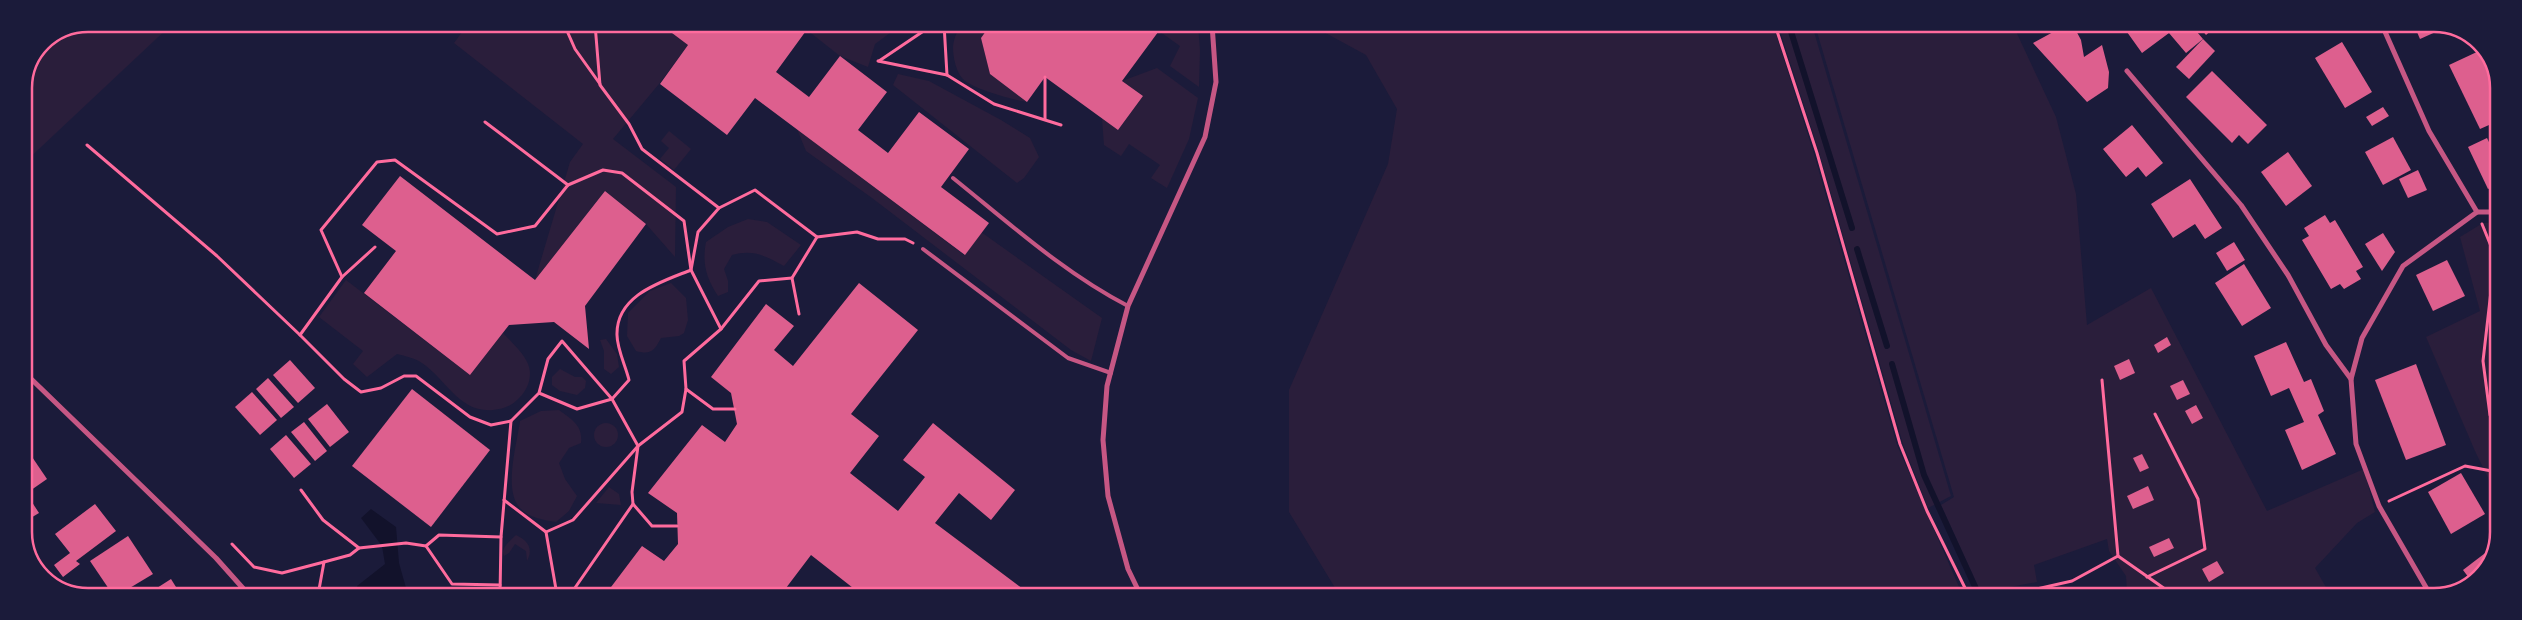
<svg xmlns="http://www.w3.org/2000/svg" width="2522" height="620" font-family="Arial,sans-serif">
  <rect width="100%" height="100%" fill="#1b1b3a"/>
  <g fill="#2a1e3b">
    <polygon points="88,24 172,24 24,163 24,88 43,42"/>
    <polygon points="468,24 660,24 688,45 659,84 613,139 676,187 675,257 646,224 605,191 535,280 570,162 583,144 454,43"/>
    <polygon points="811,24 902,24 875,44 868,67 840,56 807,30"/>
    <path d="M966,24H991L981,38L990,74L1027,102C1013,100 974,89 964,80C956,73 953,57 953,47C954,37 957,29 966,24Z"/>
    <polygon points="1164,24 1198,24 1200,51 1199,87 1170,66 1180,46 1159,31"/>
    <polygon points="1309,24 1773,25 1814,154 1897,445 1963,596 1340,596 1289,512 1289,390 1388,164 1397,109 1366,55"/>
    <polygon points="1778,25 1812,25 1951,496 1928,508 1903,444 1819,152"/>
    <polygon points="1815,25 2013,25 2056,117 2076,194 2087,325 2151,288 2267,511 2364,469 2375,512 2357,523 2315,568 2331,596 2106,596 2127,592 2126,576 2109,551 2107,539 2034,565 2037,582 1993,590 1982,595 1941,505 1954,497"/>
    <polygon points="1157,68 1198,98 1189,139 1167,188 1151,178 1160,165 1129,144 1121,156 1104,145 1102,118 1118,130 1143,96 1122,81"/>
    <polygon points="898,74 929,81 1001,120 1030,138 1039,157 1024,178 1017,183 893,85"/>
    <polygon points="797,129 964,255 981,232 1102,318 1091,361 1071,350 872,198 806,151"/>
    <polygon points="669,131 691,149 674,170 660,159 669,148 661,141"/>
    <path d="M748,219L767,222L801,245L784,266C766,256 753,249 732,255L724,269L728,281V292L718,296C706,278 702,263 706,242L728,227Z"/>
    <polygon points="2498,222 2497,496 2475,451 2426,337 2480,311 2460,237 2483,223"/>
    <path d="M346,280L470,375L503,333C512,343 530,358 530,373C530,384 525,393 517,400C510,407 502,409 493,410C459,413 446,379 422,363C415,358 405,356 397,354L367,377L353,364L363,351L319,317Z"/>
    <path d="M671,283L686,298L688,320L684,333L679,336L661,338C654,351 651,355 636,351L627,336L628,313L650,291Z"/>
    <polygon points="606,339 617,354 619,367 611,374 604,369 604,351 600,340"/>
    <polygon points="560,369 575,377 582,377 586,381 585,388 577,395 560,391 552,385 552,377"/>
    <path d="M559,410C572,420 583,425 581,443L569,448L559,463L565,479L577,496L569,511L556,522C544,520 529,518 520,508C503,490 517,444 520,421L541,411Z"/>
    <circle cx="606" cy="435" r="12"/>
    <polygon points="609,487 619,494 621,505 596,503"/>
    <path d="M516,535C527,540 534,548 527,561L526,551L515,544L509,553L504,556C500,548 510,541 516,535Z"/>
  </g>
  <polygon fill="#12122b" points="371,509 396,527 399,563 408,595 359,595 357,586 385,564 382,546 361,518"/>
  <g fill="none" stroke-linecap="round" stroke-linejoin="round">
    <g stroke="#12122b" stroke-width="6">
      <polyline points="1789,25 1852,228"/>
      <polyline points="1857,249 1887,346"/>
      <polyline points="1892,364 1924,475 1977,591"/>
    </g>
  </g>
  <g fill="#dd5f8e">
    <polygon points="660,24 811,24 776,72 809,97 840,56 887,92 858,130 888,153 919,112 969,149 941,187 989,223 965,255 755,98 727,135 660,84 688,45"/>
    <polygon points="991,24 1164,24 1122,81 1143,96 1118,130 1045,77 1027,102 990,74 981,38"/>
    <polygon points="2066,25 2073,25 2081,40 2084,57 2102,45 2109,72 2108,88 2087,102 2033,43"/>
    <polygon points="2122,25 2165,25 2167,29 2172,25 2191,25 2203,39 2186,53 2169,33 2142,53"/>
    <polygon points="2198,25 2217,25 2206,35"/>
    <polygon points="2414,25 2447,25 2449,26 2420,39"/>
    <polygon points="2203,39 2215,51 2189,79 2176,67"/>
    <polygon points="2342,42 2372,92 2345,108 2315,58"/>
    <polygon points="2479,51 2498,91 2498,121 2480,129 2449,65"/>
    <polygon points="2212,71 2267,125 2248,144 2239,135 2232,143 2186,97"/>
    <polygon points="2383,107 2389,116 2372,126 2366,117"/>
    <polygon points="2132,125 2163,163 2146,177 2138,167 2126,177 2103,149"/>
    <polygon points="2393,137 2411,170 2383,185 2365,152"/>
    <polygon points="2487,138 2498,161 2498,184 2488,189 2468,147"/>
    <polygon points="2288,152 2312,186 2286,206 2261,172"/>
    <polygon points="2418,170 2427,190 2408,198 2399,179"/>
    <polygon points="400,176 535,280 605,191 646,224 585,306 589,349 554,322 509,325 470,375 364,293 396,251 362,225"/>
    <polygon points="2190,179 2222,228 2205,239 2195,224 2173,238 2151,204"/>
    <polygon points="2325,215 2330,223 2335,220 2363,267 2356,271 2361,279 2344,289 2340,284 2331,289 2302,240 2309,236 2304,228"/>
    <polygon points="2383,233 2395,252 2382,271 2365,244"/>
    <polygon points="2234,242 2245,260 2227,271 2216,253"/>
    <polygon points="2447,260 2465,296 2433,311 2416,275"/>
    <polygon points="2244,264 2271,308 2242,326 2215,283"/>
    <polygon points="859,283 918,330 851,414 879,436 850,473 898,511 925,477 903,460 933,423 1015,490 991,520 959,493 935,523 1031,595 862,595 811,555 786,588 795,595 605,595 642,546 664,561 678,544 677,513 648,493 702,425 725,442 737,424 731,393 711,377 766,304 794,326 774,350 793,366"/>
    <polygon points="2167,337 2171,345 2158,353 2154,345"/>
    <polygon points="2286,342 2304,382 2311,379 2324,411 2318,415 2336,454 2302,470 2285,430 2304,422 2289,388 2271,396 2254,356"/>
    <polygon points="2129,359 2135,373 2120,380 2114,366"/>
    <polygon points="290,360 315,388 298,403 273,375"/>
    <polygon points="2416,364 2446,445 2406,460 2375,380"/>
    <polygon points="268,378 294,407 281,418 256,389"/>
    <polygon points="2183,380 2190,394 2177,400 2170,386"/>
    <polygon points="412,389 490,450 431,527 352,466"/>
    <polygon points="252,392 277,420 260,435 235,407"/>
    <polygon points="327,404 349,432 330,447 308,419"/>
    <polygon points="2196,405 2203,418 2192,424 2185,411"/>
    <polygon points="304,422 327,451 315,461 291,432"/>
    <polygon points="286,435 311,464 294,478 270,449"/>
    <polygon points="24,445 47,479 24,495"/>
    <polygon points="2142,454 2149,468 2140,472 2133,458"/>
    <polygon points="2461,473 2485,514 2451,534 2428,492"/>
    <polygon points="2148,486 2154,500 2133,509 2127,496"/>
    <polygon points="28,496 39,513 24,522 24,499"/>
    <polygon points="95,504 116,531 76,561 80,564 63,577 54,565 70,553 55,534"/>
    <polygon points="128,536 153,574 118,595 113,595 90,561"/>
    <polygon points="2169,538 2174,548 2154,557 2149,547"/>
    <polygon points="2497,544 2476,580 2472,582 2463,570"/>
    <polygon points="2217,561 2224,573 2209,582 2202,569"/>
    <polygon points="171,579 181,595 146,595"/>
  </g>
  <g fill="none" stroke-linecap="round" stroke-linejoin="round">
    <g stroke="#ff6b9d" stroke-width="3">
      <polyline points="564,24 575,49 600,84"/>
      <polyline points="595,24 600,85 629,124 642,149 719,208"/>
      <polyline points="944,24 947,75 994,104 1061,125"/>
      <polyline points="1775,25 1817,153 1900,444 1927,511 1969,596"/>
      <polyline points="1855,25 1903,29 1950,25"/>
      <polyline points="878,61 947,75"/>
      <polyline points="879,61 934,24"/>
      <polyline points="1045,119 1045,77"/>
      <polyline points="485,122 568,185"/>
      <polyline points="87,145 217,256 300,335"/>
      <polyline points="2482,224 2495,256 2483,361 2490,415 2497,431"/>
      <polyline points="375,247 342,277 300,335 344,379 361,392 381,388 404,376 416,376 470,417 491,425 511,421"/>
      <polyline points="342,277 321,230 377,162 395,160 497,234 535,226 568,185 603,170 622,173 684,221 691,270 721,329"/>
      <polyline points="799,314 792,278 817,237 857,232 878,239 905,239 913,243"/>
      <polyline points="2102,380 2118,556 2175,596"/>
      <polyline points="686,389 713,409 735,409"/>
      <polyline points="301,490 323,520 359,548 406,543 426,546"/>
      <polyline points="504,500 546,532"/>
      <polyline points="2389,501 2465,466 2497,472"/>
      <polyline points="677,526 652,526 633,504 632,492 638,446 682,412 686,389 684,361 721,329 759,281 792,278"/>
      <polyline points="232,544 254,567 282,573 324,562 318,595"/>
      <polyline points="324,562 350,555 359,548"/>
      <polyline points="2147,577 2205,549 2198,499 2155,414"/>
      <polyline points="500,585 452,584 426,546 439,535 501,537"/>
      <polyline points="500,595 501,537 511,421 539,393 548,359 562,341 612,399 577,409 539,393"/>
      <path d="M557,595L546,532L573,520L638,446L612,399L629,380C626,367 617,349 617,335C616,295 661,282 691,270L698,232L719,208L755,190L817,237"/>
      <polyline points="570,595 633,504"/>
      <polyline points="2005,596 2072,581 2118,556"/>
    </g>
    <g stroke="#c65784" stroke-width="4">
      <path d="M953,178C1009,223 1064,273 1128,306"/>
      <polyline points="923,249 1068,358 1111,373"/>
    </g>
    <g stroke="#c65784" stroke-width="5">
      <polyline points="2382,25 2429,131 2477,212"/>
      <polyline points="2127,71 2241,205 2288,275 2326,345 2351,379 2356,444 2379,506 2431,596"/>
      <polyline points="24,372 216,558 249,595"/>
      <polyline points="2351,379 2362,338 2403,266 2477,212 2498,212"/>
      <polyline points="1141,596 1128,569 1108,496 1103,440 1107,386 1128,306 1205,137 1216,82 1212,24"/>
    </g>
  </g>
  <path d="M0 0H2522V620H0ZM88 32H2434A56 56 0 0 1 2490 88V532A56 56 0 0 1 2434 588H88A56 56 0 0 1 32 532V88A56 56 0 0 1 88 32Z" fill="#1b1b3a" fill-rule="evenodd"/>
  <path fill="none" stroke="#ff6b9d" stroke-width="2.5" d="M88 32H2434A56 56 0 0 1 2490 88V532A56 56 0 0 1 2434 588H88A56 56 0 0 1 32 532V88A56 56 0 0 1 88 32Z"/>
</svg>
